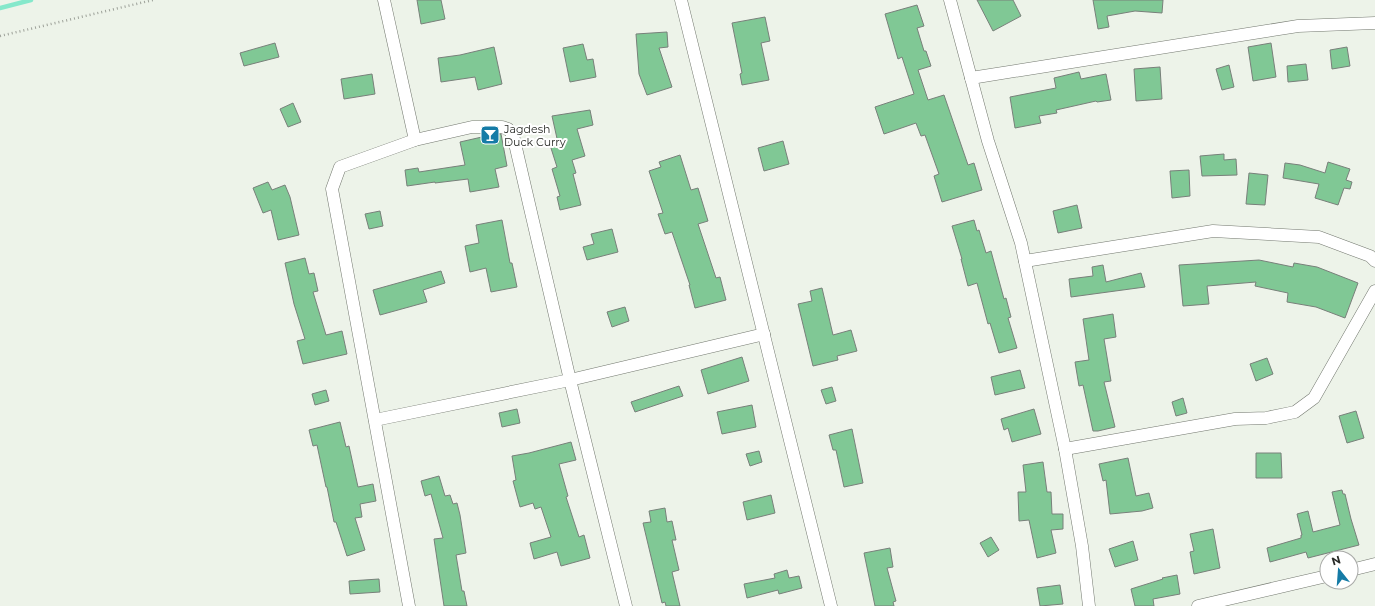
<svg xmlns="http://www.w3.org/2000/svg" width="1375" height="606" font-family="Montserrat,sans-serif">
  <rect width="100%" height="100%" fill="#edf3e9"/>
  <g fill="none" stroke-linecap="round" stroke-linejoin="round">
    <polyline stroke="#85e8cb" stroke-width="4.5" points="0,8 31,0"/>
  </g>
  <g fill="#80c895" stroke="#78807a">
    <polygon points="417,0 441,0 445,19 421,24"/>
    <polygon points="977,0 1013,0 1021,16 993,31"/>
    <polygon points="1093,0 1163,0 1162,13 1135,11 1107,16 1109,27 1098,29"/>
    <polygon points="917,5 924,26 917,28 924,51 926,51 931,66 918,70 928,100 944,95 968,165 974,163 982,190 942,202 934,176 939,174 925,135 921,136 916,123 884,134 875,107 914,94 902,57 898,59 885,14"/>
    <polygon points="765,17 770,41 761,43 769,80 742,85 740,74 742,73 732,23"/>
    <polygon points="667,32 668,47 659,48 672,87 647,95 639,74 636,34"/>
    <polygon points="275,43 279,57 244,66 240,53"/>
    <polygon points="1271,43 1276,77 1253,81 1248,47"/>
    <polygon points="583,44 587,60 593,59 596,77 570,82 563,48"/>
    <polygon points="494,47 502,84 478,90 475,77 441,82 438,58 460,55"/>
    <polygon points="1347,47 1350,66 1332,69 1330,50"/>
    <polygon points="1306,64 1308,80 1288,82 1287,66"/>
    <polygon points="1229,65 1234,87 1222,90 1216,69"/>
    <polygon points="1160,67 1162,99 1136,101 1134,69"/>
    <polygon points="1079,72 1081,79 1106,74 1111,100 1097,102 1096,101 1056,110 1057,113 1039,116 1041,123 1015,128 1010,97 1056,88 1054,78"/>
    <polygon points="372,74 375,94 344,99 341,79"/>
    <polygon points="293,103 301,122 288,127 280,109"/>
    <polygon points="590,110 593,125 577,129 585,156 572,160 576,173 573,174 581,205 560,210 557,197 560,196 552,169 557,167 550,145 558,143 552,116"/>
    <polygon points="495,134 501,134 507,166 495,169 499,187 470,192 468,179 435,183 435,182 407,186 405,170 418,168 419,172 465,165 460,142"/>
    <polygon points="783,141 789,164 764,171 758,148"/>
    <polygon points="1224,154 1224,160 1236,159 1237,175 1202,176 1200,156"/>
    <polygon points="680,155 691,190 698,188 708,221 698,224 716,278 720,277 726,300 695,308 689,285 690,285 672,232 665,234 658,214 663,213 649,171 661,167 659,162"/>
    <polygon points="1328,162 1350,169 1346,180 1352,182 1350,189 1344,188 1338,205 1315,198 1319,184 1283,178 1285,163 1300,165 1325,173"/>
    <polygon points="1189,170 1190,196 1172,198 1170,171"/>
    <polygon points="1249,173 1268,175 1265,205 1246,204"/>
    <polygon points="268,182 272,190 285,185 290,197 299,235 278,240 271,210 263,213 253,188"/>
    <polygon points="1077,205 1082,228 1058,233 1053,211"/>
    <polygon points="380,211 383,226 369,229 365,214"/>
    <polygon points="502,220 510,263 512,263 517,287 491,292 486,268 470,272 465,246 479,243 476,225"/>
    <polygon points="974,220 977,231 979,230 986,253 991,251 1004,299 1006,298 1011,317 1008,318 1017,348 999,353 990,323 988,324 977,283 968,286 961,259 962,259 952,226"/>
    <polygon points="612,229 618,252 587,260 583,247 594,244 591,234"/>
    <polygon points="305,258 309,274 314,273 318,291 313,292 326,335 342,331 347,354 303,364 297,341 305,339 294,304 285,263"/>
    <polygon points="1259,260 1293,267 1294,263 1317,267 1358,283 1345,318 1316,307 1287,302 1288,293 1255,286 1256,282 1207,286 1209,304 1183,306 1179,265"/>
    <polygon points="1103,265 1106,282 1141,273 1145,287 1071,297 1069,279 1093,276 1092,267"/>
    <polygon points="441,271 445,283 423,290 427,302 380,315 373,290"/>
    <polygon points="822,288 833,335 851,330 857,351 837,356 838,360 813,366 798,304 812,301 810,291"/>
    <polygon points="625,307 629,321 612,327 607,312"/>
    <polygon points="1113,314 1116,337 1104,339 1111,381 1104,382 1115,427 1098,431 1093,431 1083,385 1079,386 1075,362 1089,360 1083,319"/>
    <polygon points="742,357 749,381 708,394 701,370"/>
    <polygon points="1267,358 1273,374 1256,381 1250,364"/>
    <polygon points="1020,370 1025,388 995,395 991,377"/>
    <polygon points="679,386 683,396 635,412 631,402"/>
    <polygon points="832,387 836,401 826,404 821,390"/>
    <polygon points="326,390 329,401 315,405 312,394"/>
    <polygon points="1183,398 1187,413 1176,416 1172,402"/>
    <polygon points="752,405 756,427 722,434 717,412"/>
    <polygon points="517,409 520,423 502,427 499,413"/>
    <polygon points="1034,409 1041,434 1012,442 1008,428 1004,430 1001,419"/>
    <polygon points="1356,411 1364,438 1347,443 1339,416"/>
    <polygon points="340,422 346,447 349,446 358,487 373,484 376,501 360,504 362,517 355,518 365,550 347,556 336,522 334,522 327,487 326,487 317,445 313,446 309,430"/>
    <polygon points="852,429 863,483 844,487 836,450 833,450 829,435"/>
    <polygon points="571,442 576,460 559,464 568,496 566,497 579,537 584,535 590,558 561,566 557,552 534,559 530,543 551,537 541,507 535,509 533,503 520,507 513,481 516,480 512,456 529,453"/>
    <polygon points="759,451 762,462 750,466 746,454"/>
    <polygon points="1256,453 1281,453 1282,478 1256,478"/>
    <polygon points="1128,458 1136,496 1149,493 1153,508 1142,511 1110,514 1106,480 1103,481 1099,464"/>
    <polygon points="1043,462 1047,492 1051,492 1052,514 1063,514 1063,529 1051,530 1056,553 1037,558 1029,520 1019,521 1018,492 1026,492 1023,465"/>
    <polygon points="439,476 445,496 450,495 453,504 457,503 460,515 466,553 456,555 462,591 464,591 467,606 444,606 434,539 443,538 431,494 425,496 421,481"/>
    <polygon points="1342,490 1343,494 1345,494 1351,519 1359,545 1308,558 1306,552 1270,562 1267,548 1301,538 1301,535 1302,535 1297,514 1308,511 1313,532 1340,525 1332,492"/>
    <polygon points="771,495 775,513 747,520 743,502"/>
    <polygon points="665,508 667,522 672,521 676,540 672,540 679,570 672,572 680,606 666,606 665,602 662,603 643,523 651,522 649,511"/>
    <polygon points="1213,529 1220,568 1194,574 1190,552 1194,551 1190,534"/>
    <polygon points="991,537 999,550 988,557 980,543"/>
    <polygon points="1133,541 1138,560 1115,567 1109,549"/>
    <polygon points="890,548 893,567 887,568 896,601 893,602 894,606 875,606 864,553"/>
    <polygon points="787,570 789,578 799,576 802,588 779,594 778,590 747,598 744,584 775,578 774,574"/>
    <polygon points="1177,575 1180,594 1153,599 1154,606 1135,606 1131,589 1163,579 1162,578"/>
    <polygon points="379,579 380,592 350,594 349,581"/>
    <polygon points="1060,585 1063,604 1040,606 1037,588"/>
  </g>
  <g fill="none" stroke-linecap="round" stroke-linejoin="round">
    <defs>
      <g id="street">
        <polyline points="384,0 415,140"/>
        <polyline points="681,0 831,606"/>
        <polyline points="950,0 988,141 1021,243 1065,449 1082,546 1089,606"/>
        <polyline points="971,78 1298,26 1375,23"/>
        <polyline points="1025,261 1213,231 1319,237 1370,256 1375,261"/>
        <polyline points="375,420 570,380 764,334"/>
        <polyline points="1065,449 1235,419 1266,418 1295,412 1314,398 1375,291"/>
        <polyline points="1351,570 1375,564"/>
        <polyline points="409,606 332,189 340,167 415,140 472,127 502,127 508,129 513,135 570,380 626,606"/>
        <polyline points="1198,606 1327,576"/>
      </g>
    </defs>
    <use href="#street" stroke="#73786f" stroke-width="13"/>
    <polyline stroke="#9da199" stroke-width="2.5" stroke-dasharray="1 3" stroke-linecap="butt" points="0,36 153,0"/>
    <use href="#street" stroke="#fff" stroke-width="12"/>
  </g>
  <defs>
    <symbol id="bar-square" viewBox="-11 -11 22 22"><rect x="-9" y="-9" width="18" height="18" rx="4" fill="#157ba6" stroke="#fff"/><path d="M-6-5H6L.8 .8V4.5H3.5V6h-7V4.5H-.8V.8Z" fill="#fff"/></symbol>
  </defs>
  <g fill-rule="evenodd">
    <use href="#bar-square" x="479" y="124" width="22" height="22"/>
  </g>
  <g text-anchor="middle" stroke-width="4" stroke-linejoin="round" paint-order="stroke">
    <g font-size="11" fill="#282a26" stroke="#fff" text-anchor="start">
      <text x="504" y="133">Jagdesh<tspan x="504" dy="13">Duck Curry</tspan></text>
    </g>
  </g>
  <g transform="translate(1339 570) rotate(343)"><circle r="19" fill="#ffffff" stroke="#a9aaa8"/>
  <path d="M0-3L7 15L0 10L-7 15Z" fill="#157ba6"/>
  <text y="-6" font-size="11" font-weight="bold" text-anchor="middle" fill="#282a26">N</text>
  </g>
</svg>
